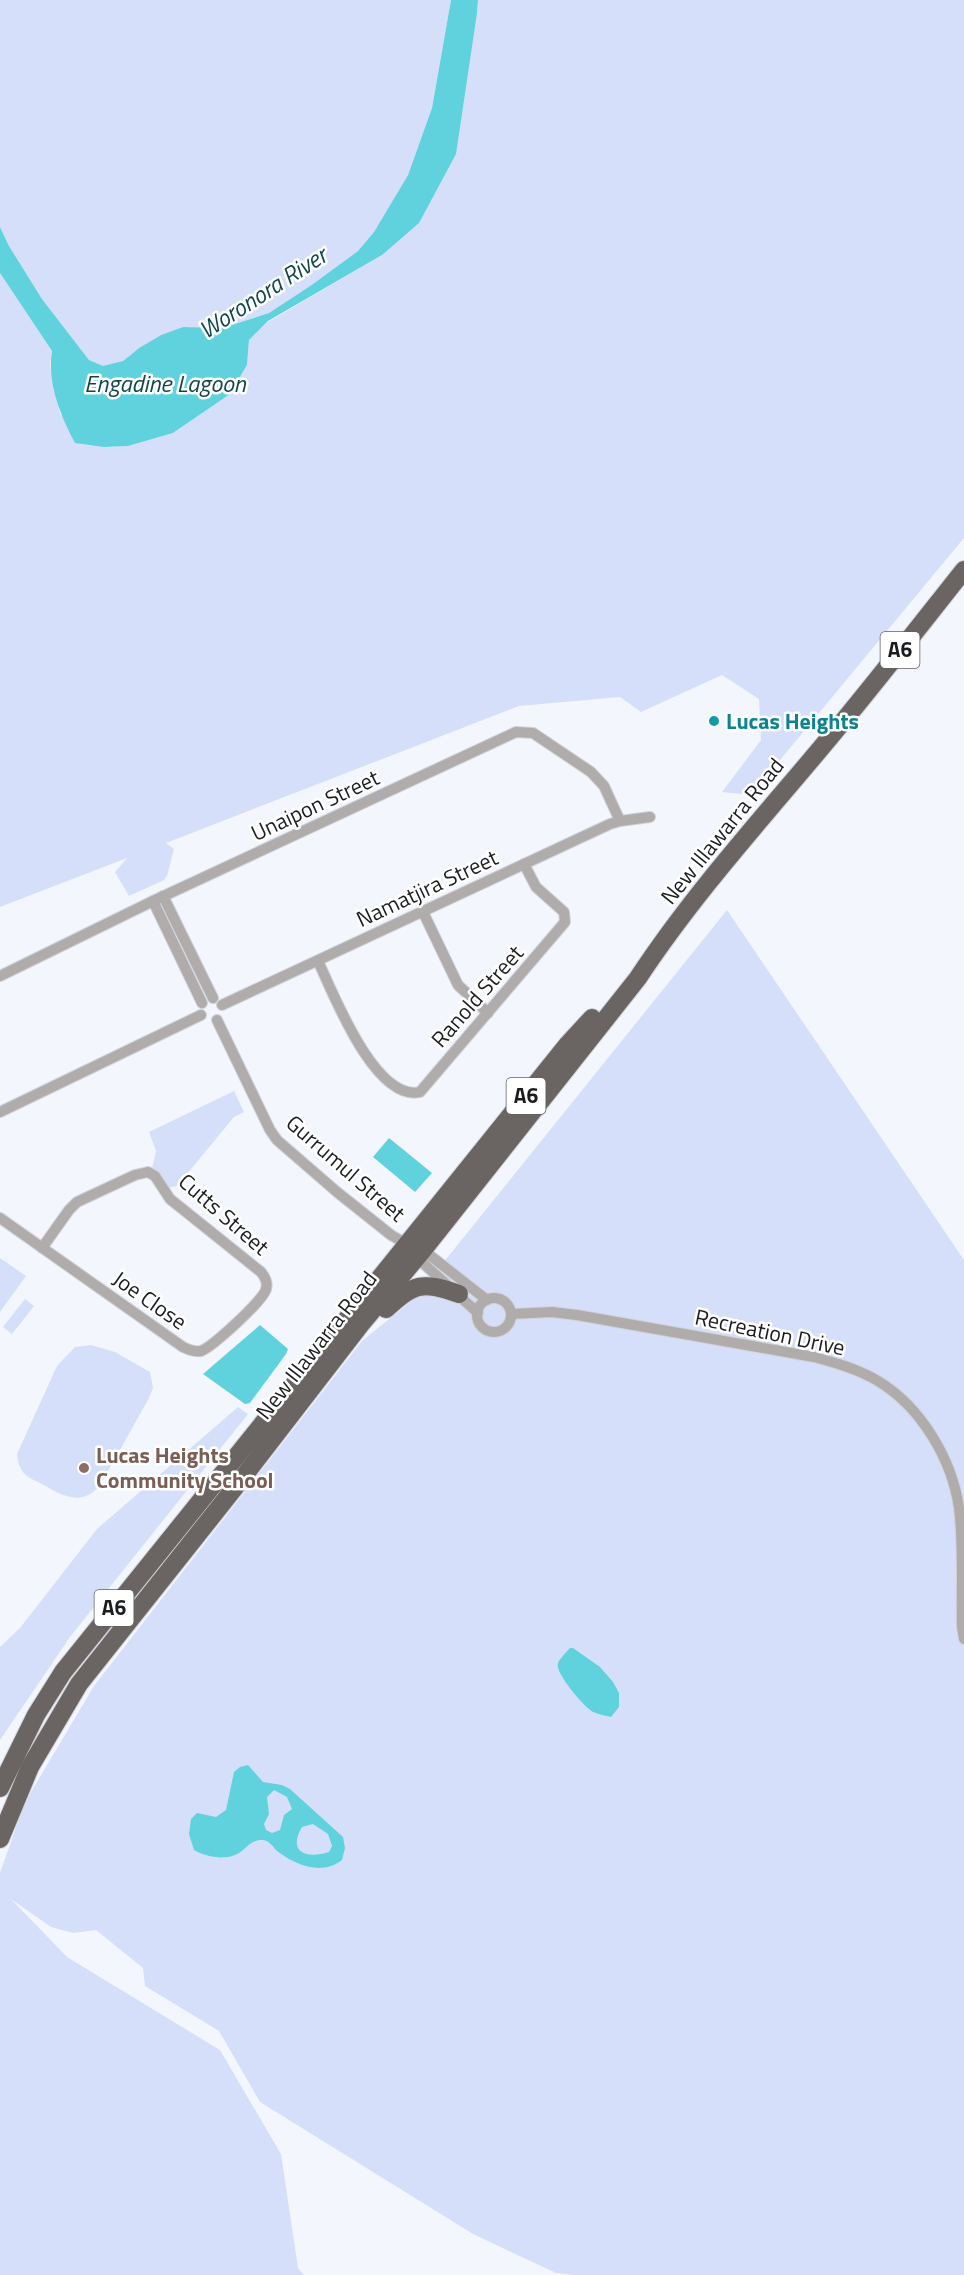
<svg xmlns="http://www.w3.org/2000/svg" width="964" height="2275" font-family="'Titillium Web',sans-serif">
  <rect width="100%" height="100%" fill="#f3f6fd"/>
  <g fill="#d6dff9">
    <polygon points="0,0 451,0 432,108 408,175 374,232 358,251 313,284 269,313 222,328 183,327 161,335 139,348 123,361 103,367 89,360 42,299 9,246 0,227"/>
    <polygon points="478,0 964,0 964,538 751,795 722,792 761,740 759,699 722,675 641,712 620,697 519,706 166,843 174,849 167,876 164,880 129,896 115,872 127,858 0,907 0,273 52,351 50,365 60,414 104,447 128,446 173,433 230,394 247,365 249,340 268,322 382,255 477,13"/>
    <polygon points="727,910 964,1260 964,2275 576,2275 556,2273 473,2234 260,2102 219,2031 145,1986 143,1968 96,1930 73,1933 51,1927 11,1899 67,1957 220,2050 281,2154 298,2268 304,2275 0,2275 0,1873 25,1802 94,1686 362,1341 414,1299"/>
    <polygon points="234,1091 244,1112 234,1117 177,1186 168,1188 152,1169 156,1151 149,1132"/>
    <polygon points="0,1258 26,1276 0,1312"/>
    <polygon points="25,1299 34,1306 12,1334 3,1327"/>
    <path d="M91,1345L115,1352L150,1372L153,1388L148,1400L100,1485C83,1507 62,1496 42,1484C37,1481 30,1479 26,1475C19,1469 18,1461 17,1454L57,1366L75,1347Z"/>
    <polygon points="238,1407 248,1414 70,1637 0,1740 0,1647 20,1628 97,1529"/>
  </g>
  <g fill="#60d2dd" fill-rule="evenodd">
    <path d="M451,0H478L477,13L456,154L419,223L382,255L268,321L249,340L247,365L230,394L173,433L128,446L104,447L75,443C60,415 47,383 52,351L0,273V227L9,246L42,299L89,360L103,366L123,361L139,348L161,335L183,327L222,328L269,313L313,284L358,251L374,232L408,175L432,108Z"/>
    <polygon points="389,1138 432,1173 415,1192 373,1157"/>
    <polygon points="260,1325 288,1349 286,1354 250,1403 245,1404 203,1374"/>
    <path d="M570,1648H573L600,1667L613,1682L619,1693V1707L611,1717C606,1716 598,1714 593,1712C584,1707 554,1672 558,1663C559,1660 567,1651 570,1648Z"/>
    <path d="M248,1765L263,1782L282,1785L290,1789L343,1837L345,1848L342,1860C322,1876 295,1865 277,1851C273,1847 270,1841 263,1840C252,1839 247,1848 239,1853C226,1861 206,1857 194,1850L189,1834L191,1819L197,1813L216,1817L226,1810L234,1772L240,1767ZM274,1790L287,1797L292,1809L284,1815L280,1830L272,1833L266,1830L264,1824L269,1814L267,1797ZM313,1824L328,1834L332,1846L329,1852C307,1859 287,1853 302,1827Z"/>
  </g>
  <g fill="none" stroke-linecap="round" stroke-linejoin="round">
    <defs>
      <g id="minor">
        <polyline points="163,896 213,998"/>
        <polyline points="153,901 202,1003"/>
        <polyline points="423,912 458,985 488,1013"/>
        <path d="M318,961C333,993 375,1102 420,1092L565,922L564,912L536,887L524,864"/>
        <polyline points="0,976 153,901 516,732 533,733 591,772 604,786 620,821"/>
        <polyline points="222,1005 610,824 620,821 650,817"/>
        <polyline points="217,1020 270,1130 277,1140 337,1192 391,1235 408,1245 423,1250 487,1300"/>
        <polyline points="0,1112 201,1015"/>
        <path d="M0,1218L183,1347C189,1350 195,1352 201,1351C212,1347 264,1300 266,1289C268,1283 265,1277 261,1272L170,1199L155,1176L148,1172L135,1175L77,1202L69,1210L42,1248"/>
        <polyline points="414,1255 478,1313"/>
        <circle cx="494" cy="1315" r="17"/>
        <path d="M511,1314L552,1312L577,1315L814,1357C836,1363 858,1369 878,1381C921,1407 952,1459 959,1508C964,1547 961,1588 962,1627L964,1639"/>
      </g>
      <g id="trunk">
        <path d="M386,1309C415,1283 421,1281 459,1294"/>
        <polyline points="0,1788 36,1715 63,1672 568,1044 592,1018"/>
        <path d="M0,1839L30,1767L79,1684L240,1481L361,1324L423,1250L638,978C696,890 769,811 836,730C880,677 922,623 964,570"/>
      </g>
    </defs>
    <use href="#minor" stroke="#d0d3d9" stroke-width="12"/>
    <use href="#trunk" stroke="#d0d3d9" stroke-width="20"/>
    <use href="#minor" stroke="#afacab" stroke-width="10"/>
    <use href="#trunk" stroke="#6a6462" stroke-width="18"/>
  </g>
  <circle fill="#0f9aa8" stroke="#fff" stroke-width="2" cx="714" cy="721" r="6"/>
  <circle fill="#8d6e63" stroke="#fff" stroke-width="2" cx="84" cy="1468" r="6"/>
  <g text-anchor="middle" stroke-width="5" stroke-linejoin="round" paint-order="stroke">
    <g fill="#fff" stroke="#5f6062" stroke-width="1.5">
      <rect x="880.5" y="632" width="39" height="36" rx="4.5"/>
      <rect x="506.5" y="1078" width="39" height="36" rx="4.5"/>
      <rect x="94.5" y="1590" width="39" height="36" rx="4.5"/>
    </g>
    <g font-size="21" font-weight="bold" fill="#1b1c1e">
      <text x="900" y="657">A6</text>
      <text x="526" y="1103">A6</text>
      <text x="114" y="1615">A6</text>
    </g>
    <g font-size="22" font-weight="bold" fill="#0d838f" stroke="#fff" text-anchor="start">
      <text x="726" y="729">Lucas Heights</text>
    </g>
    <g font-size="22" fill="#1b1c1e" stroke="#fff">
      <text transform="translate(315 805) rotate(-25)" y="8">Unaipon Street</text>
      <text transform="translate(722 831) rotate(-51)" y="8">New Illawarra Road</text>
      <text transform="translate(427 888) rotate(-25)" y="8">Namatjira Street</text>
      <text transform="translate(477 996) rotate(-49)" y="8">Ranold Street</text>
      <text transform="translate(346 1168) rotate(41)" y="8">Gurrumul Street</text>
      <text transform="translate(224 1214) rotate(41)" y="8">Cutts Street</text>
      <text transform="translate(150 1300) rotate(35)" y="8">Joe Close</text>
      <text transform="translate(770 1332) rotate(12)" y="8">Recreation Drive</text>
      <text transform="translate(316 1345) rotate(-52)" y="8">New Illawarra Road</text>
    </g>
    <g font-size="22" font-weight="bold" fill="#785e54" stroke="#fff" text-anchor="start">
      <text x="96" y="1463">Lucas Heights<tspan x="96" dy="25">Community School</tspan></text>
    </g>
    <g font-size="24" font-style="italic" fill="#12464b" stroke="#fff">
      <text transform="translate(263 293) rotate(-33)" y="8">Woronora River</text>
      <text x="165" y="392">Engadine Lagoon</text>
    </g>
  </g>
</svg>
